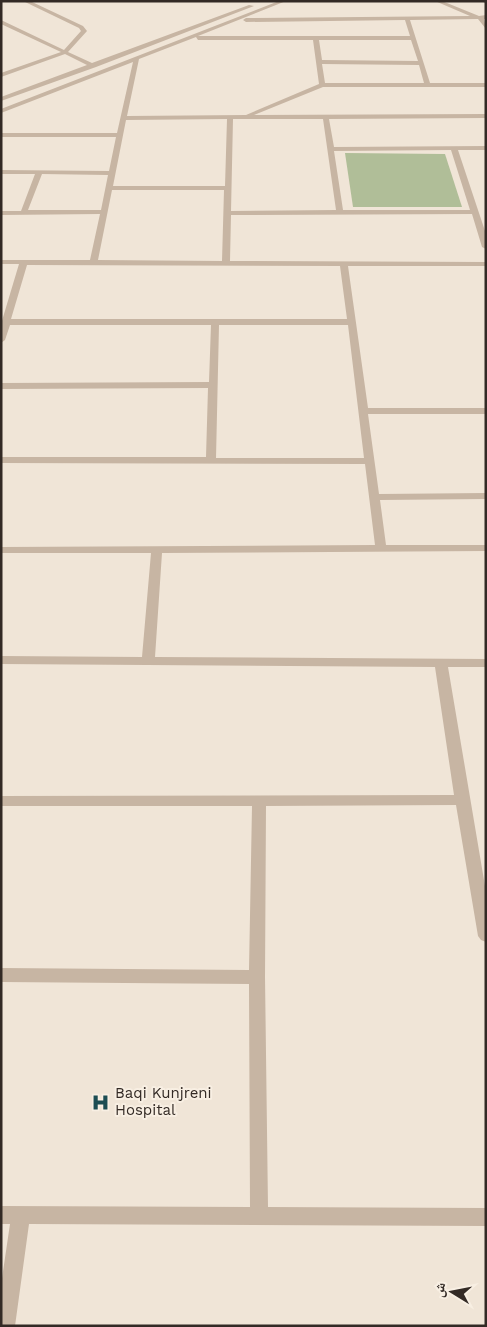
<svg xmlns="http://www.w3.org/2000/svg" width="487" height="1327" font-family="'Work Sans','Noto Naskh Arabic',sans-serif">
  <rect width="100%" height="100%" fill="#f0e5d7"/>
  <polygon fill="#b0be98" points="345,153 445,154 462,207 353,207"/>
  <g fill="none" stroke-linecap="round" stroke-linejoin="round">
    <g fill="#c7b5a3" fill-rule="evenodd">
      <polygon points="23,1 30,1 83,26 87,31 68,52 92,63 249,5 254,6 96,67 1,101 1,97 87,65 65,54 1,77 1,73 61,52 1,24 1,20 64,50 81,31 79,28"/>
      <path d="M279,1H286L198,36H410L405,20L246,22L243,20L246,18L470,16L435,1H442L479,16L486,15V19H484L486,29L478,19L410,20L430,83H486V87H323L254,115L486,114V118L329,119L334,147L486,146V150H458L486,234V249L482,247L472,214L231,215L230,261L486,262V266H348L368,408H486V414H368L379,494L486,493V499L380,500L386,545H486V551L162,553L155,657L486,659V667H448L486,892V942L481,940L478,936L456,805L266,806L265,977L268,1207L486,1208V1226L29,1224L15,1326H1V1285L10,1224H1V1206L250,1207L249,984L1,982V968L249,970L252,806H1V796L454,795L435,667L1,664V656L142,657L151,553H1V547L375,545L365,464L1,463V457H206L208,388L1,389V383L209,382L211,325H10L5,340L1,343V324L19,264H1V260H90L100,214L1,215V211H21L35,174H1V170L109,171L116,137H1V133H117L133,62L1,113V109ZM196,37L198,40H313L319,84L246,115L127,116L139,59ZM319,40H411L418,61L322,60ZM322,64L419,65L424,83H325ZM227,119L225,186H113L126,120ZM233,119H323L336,210L231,211ZM451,150L470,210H343L334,151ZM42,174L108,175L101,210H28ZM112,190H224L222,261L98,260ZM27,265L340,266L347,319H11ZM219,325H348L364,458H216Z"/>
      <polygon points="482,1 486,1 486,4"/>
    </g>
  </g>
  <defs>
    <symbol id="hospital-bare" viewBox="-9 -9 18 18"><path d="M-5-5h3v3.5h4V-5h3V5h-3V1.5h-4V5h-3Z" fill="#1c4d53" stroke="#f8efe3" stroke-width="2.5" paint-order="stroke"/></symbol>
  </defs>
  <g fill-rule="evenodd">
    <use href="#hospital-bare" x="88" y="1090" width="25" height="25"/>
  </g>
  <g text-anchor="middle" stroke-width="4" stroke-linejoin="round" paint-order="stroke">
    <g font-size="15" fill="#332a25" stroke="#f8efe3" text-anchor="start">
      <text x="115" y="1098">Baqi Kunjreni<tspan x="115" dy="17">Hospital</tspan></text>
    </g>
  </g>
  <rect width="487" height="1327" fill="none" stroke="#332a25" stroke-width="5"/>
  <g transform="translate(452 1292) rotate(280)" stroke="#f8efe3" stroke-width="4" paint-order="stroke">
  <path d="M0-4L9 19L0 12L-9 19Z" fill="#332a25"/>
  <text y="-8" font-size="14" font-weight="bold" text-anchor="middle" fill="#332a25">ش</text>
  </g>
</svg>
